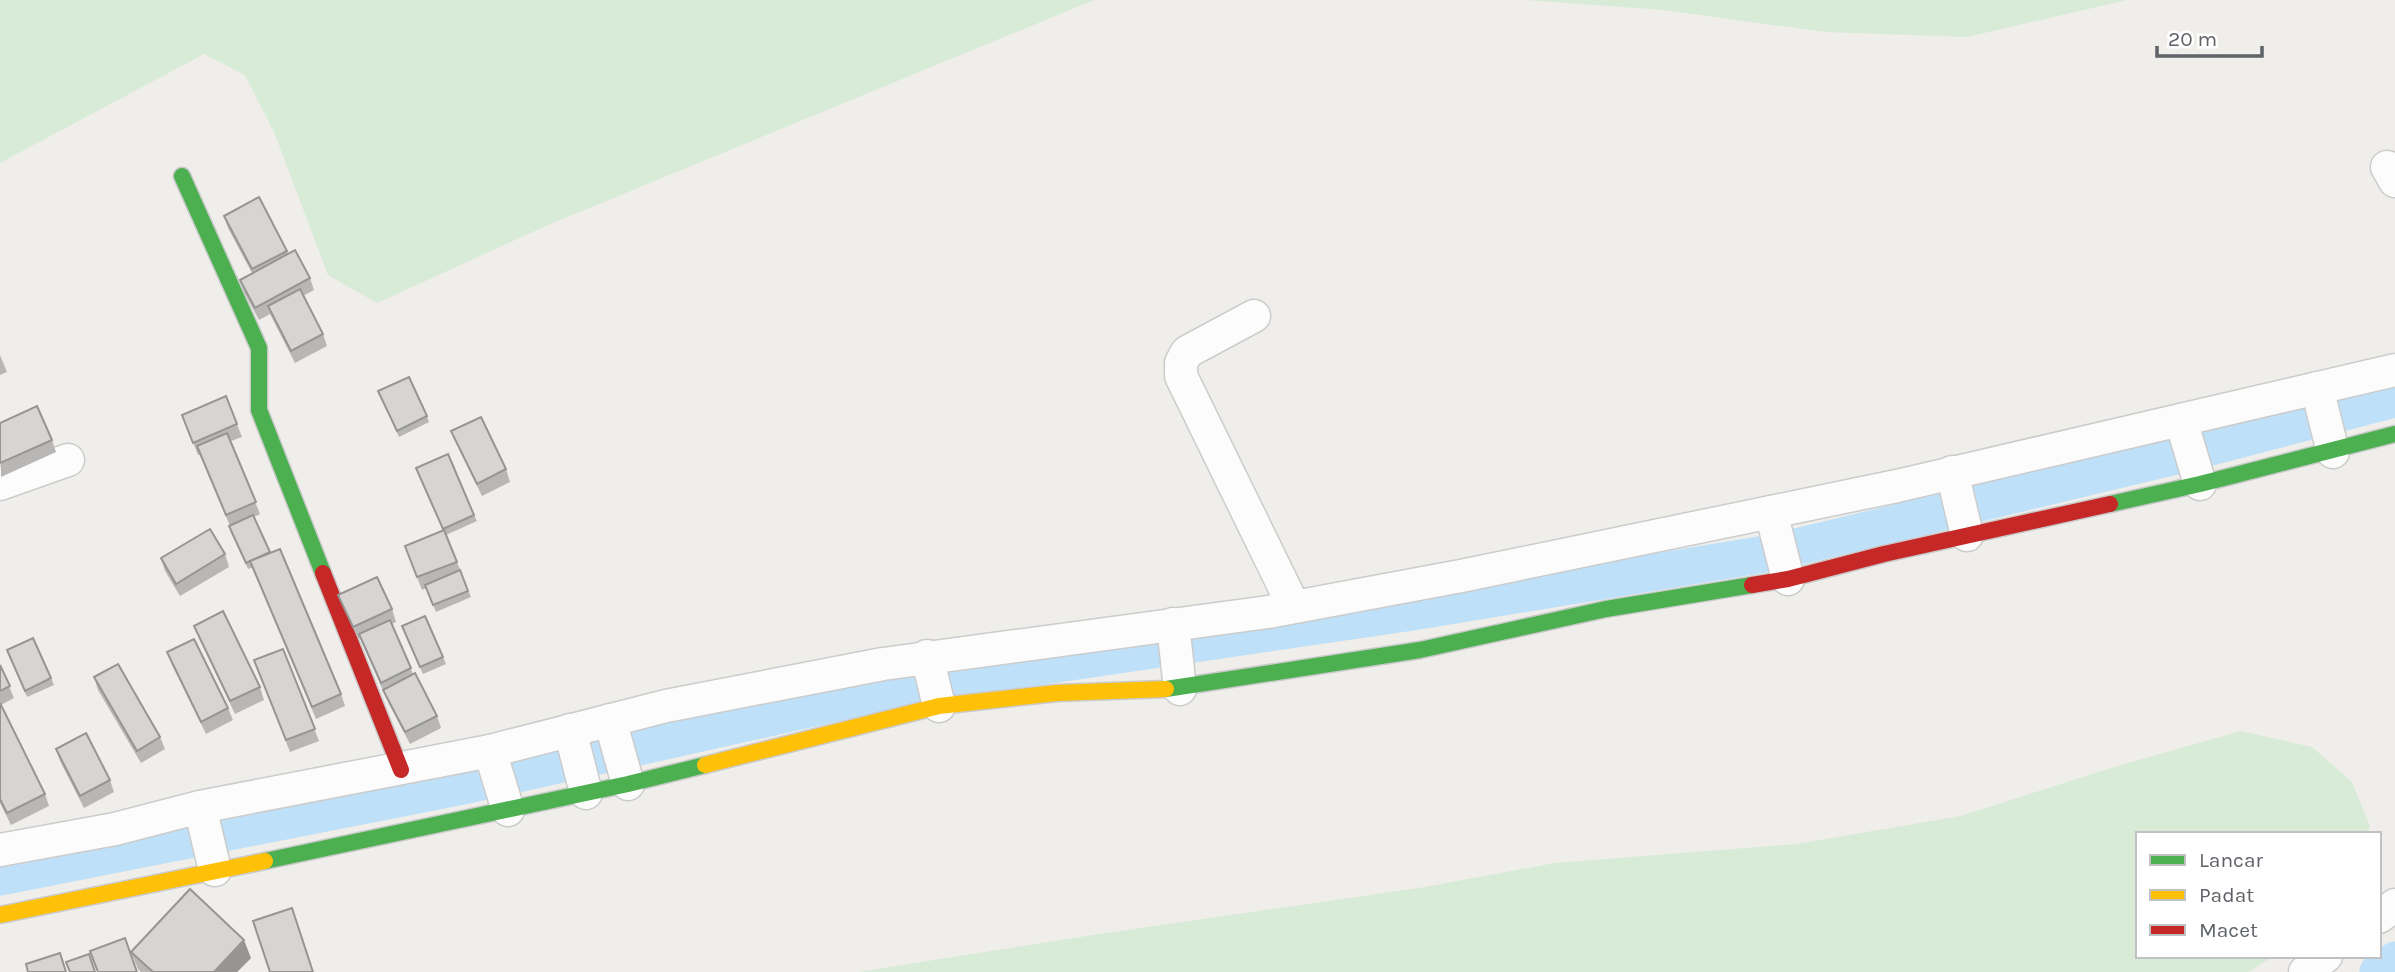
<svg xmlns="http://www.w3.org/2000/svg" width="2395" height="972" font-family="Karla,sans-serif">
  <rect width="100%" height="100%" fill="#efeeea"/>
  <g fill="#d8ebd6">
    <polygon points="0,0 1094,0 548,225 377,303 328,275 274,132 245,75 204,54 0,163"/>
    <polygon points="1526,0 2127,0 1967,37 1825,32 1663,10"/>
    <polygon points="2241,731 2312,747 2352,782 2370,826 2367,834 2138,834 2138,956 2274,956 2248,972 858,972 1093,935 1425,887 1555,863 1796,844 1961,816 2114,767"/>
  </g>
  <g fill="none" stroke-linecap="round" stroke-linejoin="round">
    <g stroke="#bfe0f9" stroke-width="37">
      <polyline points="0,877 468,785 921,684 1413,612 1771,553 2176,456 2395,399"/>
      <polyline points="2378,972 2395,960"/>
    </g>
    <defs>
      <g id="street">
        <polyline points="2387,167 2395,181"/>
        <polyline points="1254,316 1187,352 1181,363 1181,376 1294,607"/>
        <polyline points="2317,388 2333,452"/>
        <polyline points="2181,420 2200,484"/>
        <polyline points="1952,472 1967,535"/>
        <polyline points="0,484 68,460"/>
        <polyline points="1771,512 1788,579"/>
        <polyline points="1173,624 1180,689"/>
        <polyline points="927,656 939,706"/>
        <polyline points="610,720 628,784"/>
        <polyline points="570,730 586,793"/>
        <polyline points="490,751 508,810"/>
        <polyline points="200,807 215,870"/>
        <polyline points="0,850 115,829 200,807 490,751 666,706 883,664 1268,612 1461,576 1897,486 2395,370"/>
        <polyline points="2379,917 2395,905"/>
        <polyline points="2305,972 2326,956"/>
      </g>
      <g id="fast">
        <polyline points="182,176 259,348 259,410 323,573"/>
        <polyline points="2110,504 2200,484 2395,434"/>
        <polyline points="1166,689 1420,650 1606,609 1752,585"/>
        <polyline points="265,861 628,784 705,765"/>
      </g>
      <g id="slow">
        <polyline points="705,765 939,706 1057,693 1166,689"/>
        <polyline points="0,915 265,861"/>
      </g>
      <g id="jam">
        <polyline points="323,573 401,770"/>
        <polyline points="1752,585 1788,579 1884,554 2110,504"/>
      </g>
    </defs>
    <use href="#street" stroke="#cbcccc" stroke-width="35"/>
    <use href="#fast" stroke="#cacacb" stroke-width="19"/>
    <use href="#slow" stroke="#cacacb" stroke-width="19"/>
    <use href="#jam" stroke="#cacacb" stroke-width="19"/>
    <use href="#street" stroke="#fdfcfc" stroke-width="32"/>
    <use href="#fast" stroke="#4caf50" stroke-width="16"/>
    <use href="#slow" stroke="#ffc107" stroke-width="16"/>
    <use href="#jam" stroke="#c62828" stroke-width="16"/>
  </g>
  <g fill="#b8b7b5">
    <polygon points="224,216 287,251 288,254 310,278 314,290 303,296 323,334 327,346 295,363 270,314 259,320 244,292 240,280 252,273 228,228"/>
    <polygon points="0,355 7,372 0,375"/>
    <polygon points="378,391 427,416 429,422 399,437"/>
    <polygon points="226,396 242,437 231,441 260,514 254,517 270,553 341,694 345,706 316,719 253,567 248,569 231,533 230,526 200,455 198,455 182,415"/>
    <polygon points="0,423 52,440 56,452 1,477"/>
    <polygon points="451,431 506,469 510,482 482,496 456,443"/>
    <polygon points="419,474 474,515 477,521 446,535 471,597 436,612 426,588 422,590 405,546 443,530"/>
    <polygon points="225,554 229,567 180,596 165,571 161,558"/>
    <polygon points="338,595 392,609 396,622 391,624 413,674 437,716 441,728 410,744 388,702 360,638 358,639"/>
    <polygon points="194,626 260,687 264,700 235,714 199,638"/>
    <polygon points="404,632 443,657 446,664 423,674"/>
    <polygon points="283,649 319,741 290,752 254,660"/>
    <polygon points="167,652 228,708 233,720 206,734 172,665"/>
    <polygon points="9,656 51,678 54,685 27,697"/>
    <polygon points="0,665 14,698 1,705 45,794 49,806 11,825 0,803"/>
    <polygon points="94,677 160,737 165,749 141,763 98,690"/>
    <polygon points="56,749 110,780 114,792 84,808 60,761"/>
    <polygon points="131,952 251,958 237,972 141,972 138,969"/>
  </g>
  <polygon fill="#969594" points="244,940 251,958 237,972 214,972"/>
  <g fill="#d6d5d3" stroke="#969594" stroke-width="2">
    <polygon points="259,197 287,251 252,269 224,216"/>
    <polygon points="295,250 310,278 255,308 240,280"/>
    <polygon points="300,289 323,334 291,351 268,306"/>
    <polygon points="409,377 427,416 397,431 378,391"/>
    <polygon points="226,396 237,424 193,443 182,415"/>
    <polygon points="37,406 52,440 0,463 0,423"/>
    <polygon points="481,417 506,469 477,484 451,431"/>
    <polygon points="227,433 256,502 226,515 197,446"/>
    <polygon points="448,454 474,515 443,529 416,468"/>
    <polygon points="253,515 270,552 246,563 229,526"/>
    <polygon points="210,529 225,554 176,584 161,558"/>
    <polygon points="444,530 457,562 417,577 405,546"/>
    <polygon points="280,549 341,694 312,707 250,561"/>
    <polygon points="460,570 468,591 433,605 425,585"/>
    <polygon points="377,577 392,609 353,627 338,595"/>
    <polygon points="223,611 260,687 230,701 194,626"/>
    <polygon points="425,616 443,657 420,667 402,626"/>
    <polygon points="390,620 411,668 381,683 359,634"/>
    <polygon points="33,638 51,678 25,691 7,650"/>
    <polygon points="194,639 228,708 201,722 167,652"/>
    <polygon points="283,649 315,729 286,740 254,660"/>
    <polygon points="118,664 160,737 137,751 94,677"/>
    <polygon points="0,665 10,686 0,691"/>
    <polygon points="415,673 437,716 405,732 383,690"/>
    <polygon points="0,703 45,794 7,813 0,799"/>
    <polygon points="86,733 110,780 80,796 56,749"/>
    <polygon points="190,889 244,940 214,972 153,972 131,952"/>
    <polygon points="292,908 313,972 270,972 253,921"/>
    <polygon points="125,938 137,972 98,972 90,951"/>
    <polygon points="60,953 66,972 28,972 26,964"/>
    <polygon points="89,954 95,972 70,972 66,962"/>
  </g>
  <rect x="2136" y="832" width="245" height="126" fill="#ffffff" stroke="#bfc1c3" stroke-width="2"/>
  <rect x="2150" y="855" width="35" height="10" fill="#4caf50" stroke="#bfc1c3" stroke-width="2"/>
  <text x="2199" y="867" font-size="21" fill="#5f6368">Lancar</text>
  <rect x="2150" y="890" width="35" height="10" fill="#ffc107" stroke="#bfc1c3" stroke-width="2"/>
  <text x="2199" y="902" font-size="21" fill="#5f6368">Padat</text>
  <rect x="2150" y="925" width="35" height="10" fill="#c62828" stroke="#bfc1c3" stroke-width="2"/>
  <text x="2199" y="937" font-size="21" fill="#5f6368">Macet</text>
  <path d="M2157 46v10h105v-10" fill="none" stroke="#5f6368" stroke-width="3.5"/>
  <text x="2168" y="46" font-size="21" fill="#5f6368" stroke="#ffffff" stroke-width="5" paint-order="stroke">20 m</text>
</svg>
